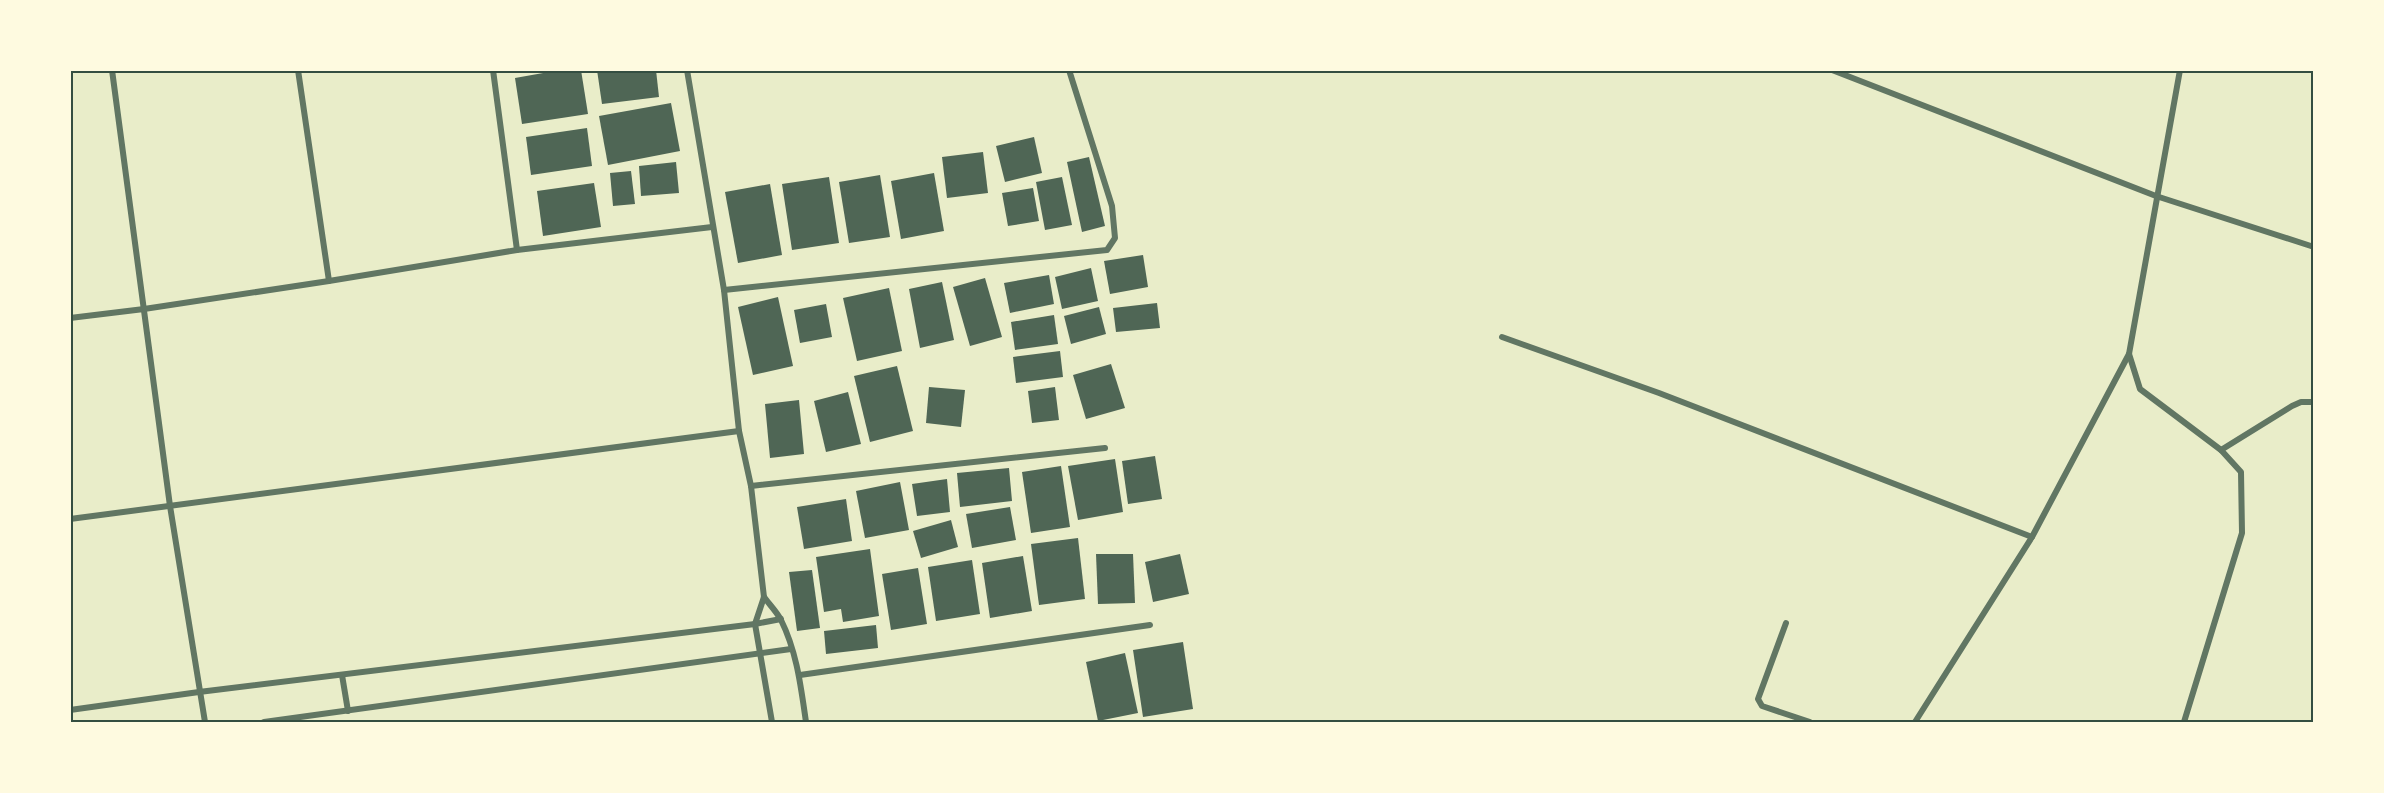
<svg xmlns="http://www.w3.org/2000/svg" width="2384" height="793" font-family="'DM Sans',sans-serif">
  <rect width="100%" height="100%" fill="#e9edc9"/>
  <g fill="#4f6655">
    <polygon points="560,70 581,70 588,114 522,124 515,78"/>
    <polygon points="597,70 656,70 659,97 602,104"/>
    <polygon points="671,103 680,151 608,165 599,116"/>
    <polygon points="587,128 592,166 531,175 526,137"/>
    <polygon points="1034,137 1042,173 1005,182 996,146"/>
    <polygon points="983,152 988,193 947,198 942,157"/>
    <polygon points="1089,157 1105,226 1082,232 1067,162"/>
    <polygon points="676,162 679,193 641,196 639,166"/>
    <polygon points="631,171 635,204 613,206 610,173"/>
    <polygon points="934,173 944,231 901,239 891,181"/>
    <polygon points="880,175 890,237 849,243 839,182"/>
    <polygon points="829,177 839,243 792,250 782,184"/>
    <polygon points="1062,177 1072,225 1045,230 1036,182"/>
    <polygon points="594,183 601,227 543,236 537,191"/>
    <polygon points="770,184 782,255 738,263 725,192"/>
    <polygon points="1033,188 1039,221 1008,226 1002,193"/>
    <polygon points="1143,255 1148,287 1110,294 1104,261"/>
    <polygon points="1091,268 1098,301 1062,309 1055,277"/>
    <polygon points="1049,275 1054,304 1010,313 1004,283"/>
    <polygon points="985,278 1002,337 970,346 953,287"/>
    <polygon points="942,282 954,340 920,348 909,289"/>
    <polygon points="889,288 902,351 857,361 843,298"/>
    <polygon points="778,297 793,366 753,375 738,307"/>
    <polygon points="1157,303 1160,328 1116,332 1113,308"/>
    <polygon points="826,304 832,337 800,343 794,310"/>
    <polygon points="1099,307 1106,334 1071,344 1064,316"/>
    <polygon points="1054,315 1058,344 1015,350 1011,322"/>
    <polygon points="1060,351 1063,377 1016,383 1013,357"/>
    <polygon points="1111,364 1125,408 1086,419 1073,375"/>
    <polygon points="897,366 913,431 870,442 854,376"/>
    <polygon points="929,387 965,390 961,427 926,423"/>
    <polygon points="1055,387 1059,420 1032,423 1028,391"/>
    <polygon points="848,392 861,444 826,452 814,401"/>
    <polygon points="799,400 804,454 770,458 765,404"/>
    <polygon points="1155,456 1162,499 1128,504 1122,461"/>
    <polygon points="1115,459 1123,512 1078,520 1068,466"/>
    <polygon points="1061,466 1070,527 1031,533 1022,472"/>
    <polygon points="1009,468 1012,501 960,507 957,473"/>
    <polygon points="947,479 950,512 917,516 912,484"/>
    <polygon points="900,482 909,530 865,538 856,491"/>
    <polygon points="846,499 852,541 804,549 797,507"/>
    <polygon points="1010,507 1016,540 972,548 966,514"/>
    <polygon points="951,520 958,547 921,558 913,531"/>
    <polygon points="1078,538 1085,599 1039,605 1031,544"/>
    <polygon points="870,549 879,616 843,622 841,609 824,612 816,557"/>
    <polygon points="1096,554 1133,554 1135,603 1098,604"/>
    <polygon points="1180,554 1189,594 1153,602 1145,562"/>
    <polygon points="1023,556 1032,611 990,618 982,563"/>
    <polygon points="972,560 980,614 936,621 928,567"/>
    <polygon points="918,568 927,624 891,630 882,574"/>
    <polygon points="812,570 820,628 797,631 789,572"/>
    <polygon points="876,625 878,648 826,654 824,631"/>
    <polygon points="1183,642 1193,709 1143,717 1133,650"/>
    <polygon points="1125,653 1138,713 1098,721 1086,662"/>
  </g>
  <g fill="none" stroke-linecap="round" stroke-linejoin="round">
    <g stroke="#617663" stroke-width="6">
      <polyline points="112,70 170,506 205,722"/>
      <polyline points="298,70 329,281"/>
      <polyline points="493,70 517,250"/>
      <polyline points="687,70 724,290 739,431 751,486 764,597 755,624 772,722"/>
      <polyline points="1832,70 2156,196 2314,247"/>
      <polyline points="2180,70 2129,354 2140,389 2221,450 2241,472 2242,533 2184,722"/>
      <polyline points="724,290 1107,250 1115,238 1112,206 1069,70"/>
      <polyline points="70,318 144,309 329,281 517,250 712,227"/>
      <polyline points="1502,337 1659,393 2032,537"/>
      <polyline points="2221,450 2292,406 2301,402 2314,402"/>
      <polyline points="751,486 1105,448"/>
      <polyline points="70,519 739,431"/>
      <path d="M764,597C769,604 777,612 781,620C797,652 801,688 806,722"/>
      <polyline points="1786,623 1758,699 1762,706 1810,722"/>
      <polyline points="342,675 348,711"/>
      <polyline points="800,675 1150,625"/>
      <polyline points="70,710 199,692 755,624 781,619"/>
      <polyline points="264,722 791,649"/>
      <polyline points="1915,722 2032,537 2129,354"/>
    </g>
  </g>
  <rect width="2384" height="793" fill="none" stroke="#fefae0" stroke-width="144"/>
  <rect x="72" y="72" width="2240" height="649" fill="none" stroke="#344e41" stroke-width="2"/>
</svg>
